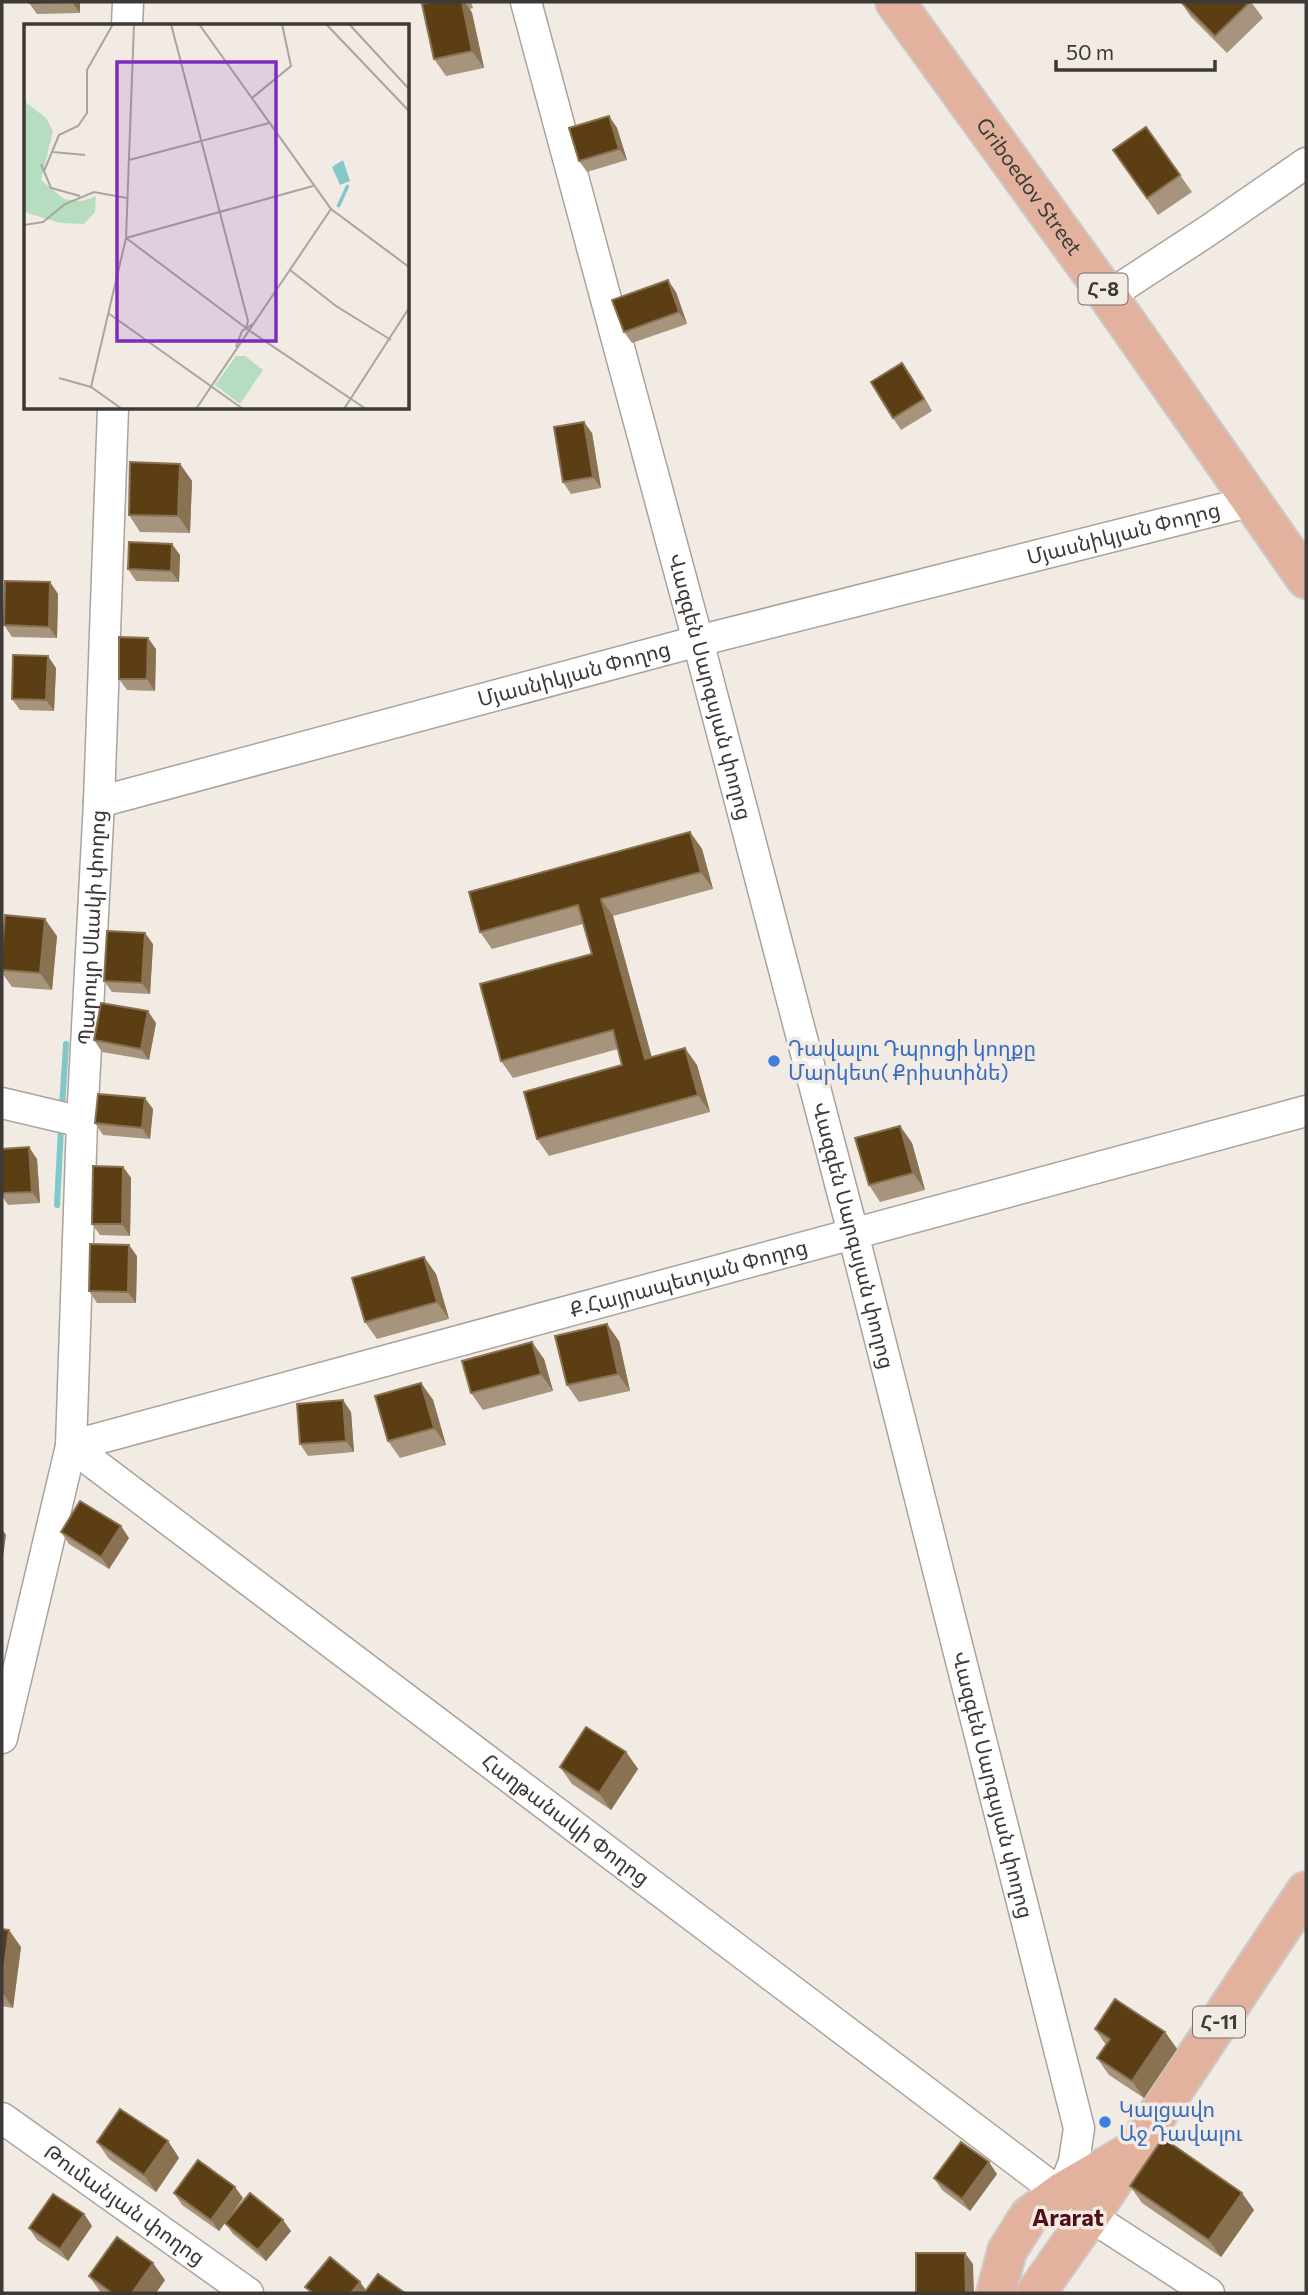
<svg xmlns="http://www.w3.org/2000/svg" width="1308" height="2295" font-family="Commissioner,'Noto Sans Armenian',sans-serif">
  <rect width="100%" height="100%" fill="#f2ebe4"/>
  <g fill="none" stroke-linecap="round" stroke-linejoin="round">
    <g stroke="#82c8c9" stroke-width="6">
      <polyline points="62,1107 66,1044"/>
      <polyline points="57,1205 61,1128"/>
    </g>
    <defs>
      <g id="minor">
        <path id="s1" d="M526,2L698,641L853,1233L1079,2128L1074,2162L1062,2192"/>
        <polyline points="127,26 128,2"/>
        <polyline points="1108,296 1209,230 1306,163"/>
        <path id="s2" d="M99,802L698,641L1253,501"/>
        <polyline points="2,1103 82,1122"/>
        <path id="s3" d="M71,1446L1090,2216L1209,2293"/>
        <path id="s4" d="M71,1446L1306,1111"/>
        <path id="s5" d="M2,1738L71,1446L82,1122L99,802L113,408"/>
        <path id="s6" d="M2,2118L248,2293"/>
      </g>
      <g id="major">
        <path id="s7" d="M895,2L1108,296L1306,579"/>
        <polyline points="996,2293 1007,2251 1029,2216 1062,2192 1126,2155"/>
        <polyline points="1036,2293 1090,2216 1306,1891"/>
      </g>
    </defs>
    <use href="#minor" stroke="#aaa39d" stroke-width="33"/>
    <use href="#major" stroke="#cccccb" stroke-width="42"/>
    <use href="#minor" stroke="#fff" stroke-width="30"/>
    <use href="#major" stroke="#e2b29f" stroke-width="38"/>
  </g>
  <g fill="#a7947c">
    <polygon points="80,2 80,13 37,14 29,3"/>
    <polygon points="427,2 471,2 473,8 470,9 472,13 484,68 446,76 434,59"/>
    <polygon points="1181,2 1251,2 1263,18 1227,53 1191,17"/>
    <polygon points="609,116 617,128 627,160 587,172 579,161"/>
    <polygon points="1146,127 1192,192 1158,215 1113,150"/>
    <polygon points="676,292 687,324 632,343 624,332"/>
    <polygon points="910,374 932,411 901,430 893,418"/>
    <polygon points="592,433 601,488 571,494 563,482"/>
    <polygon points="180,464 192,481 190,533 140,532 129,515"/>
    <polygon points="180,555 179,582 136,581 128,569"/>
    <polygon points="50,582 58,594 57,638 12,637 4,625"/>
    <polygon points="156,649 155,691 127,690 119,679"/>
    <polygon points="56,668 54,711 20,710 12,699"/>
    <polygon points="690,832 702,849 713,889 613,916 651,1057 697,1065 710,1112 549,1156 537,1139 622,1065 618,1049 513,1078 501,1061 592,954 583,924 492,949 480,932"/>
    <polygon points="57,936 52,990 12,987 2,973 2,951"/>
    <polygon points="153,944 150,994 112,992 104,981"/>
    <polygon points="156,1023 149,1060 102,1052 94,1040"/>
    <polygon points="153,1109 150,1139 103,1135 95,1123"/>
    <polygon points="900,1126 912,1143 925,1190 880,1202 869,1185"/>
    <polygon points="2,1149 37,1159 40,1203 8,1205 2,1196"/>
    <polygon points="123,1167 131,1178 130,1236 100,1235 92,1224"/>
    <polygon points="137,1256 136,1303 97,1303 89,1291"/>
    <polygon points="424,1257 436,1274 449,1319 377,1339 365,1322"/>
    <polygon points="619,1341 630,1391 579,1402 567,1385"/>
    <polygon points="544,1359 553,1391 483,1410 471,1393"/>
    <polygon points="421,1383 433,1400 446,1445 400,1458 388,1441"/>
    <polygon points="351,1412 354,1452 308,1456 300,1444"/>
    <polygon points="61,1532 129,1538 109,1569 69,1544"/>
    <polygon points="626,1752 638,1769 611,1810 572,1784 560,1767"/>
    <polygon points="2,1929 21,1947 13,2008 2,2006"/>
    <polygon points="1095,2029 1165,2032 1177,2049 1144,2098 1109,2075 1097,2058 1106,2045"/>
    <polygon points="168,2141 179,2158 156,2192 109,2159 97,2142"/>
    <polygon points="997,2174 970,2211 942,2190 934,2178"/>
    <polygon points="1130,2186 1254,2210 1221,2257 1142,2203"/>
    <polygon points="174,2193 243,2198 226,2222 291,2231 266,2261 233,2234 225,2223 219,2231 182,2205"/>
    <polygon points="84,2214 92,2226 68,2261 37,2240 29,2228"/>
    <polygon points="89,2276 165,2280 156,2293 101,2293"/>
  </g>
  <g fill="#897252">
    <polygon points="72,2 80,2 80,13"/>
    <polygon points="462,2 465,2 472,13 484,68 472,51"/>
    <polygon points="609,116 617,128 627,160 619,149"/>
    <polygon points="668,280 676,292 687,324 679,312"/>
    <polygon points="902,363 910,374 932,411 924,399"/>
    <polygon points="584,422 592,433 601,488 593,477"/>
    <polygon points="180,464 192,481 190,533 178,516"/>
    <polygon points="172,544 180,555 179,582 171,571"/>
    <polygon points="50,582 58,594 57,638 49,627"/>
    <polygon points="148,638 156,649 155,691 147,679"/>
    <polygon points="48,656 56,668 54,711 46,700"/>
    <polygon points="690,832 702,849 713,889 701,872"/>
    <polygon points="601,899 613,916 657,1076 645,1059"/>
    <polygon points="45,919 57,936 52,990 40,973"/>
    <polygon points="145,933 153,944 150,994 142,983"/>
    <polygon points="148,1011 156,1023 149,1060 141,1049"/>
    <polygon points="685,1048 697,1065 710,1112 698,1095"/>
    <polygon points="145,1098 153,1109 150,1139 142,1128"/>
    <polygon points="900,1126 912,1143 925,1190 913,1173"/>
    <polygon points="29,1147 37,1159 40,1203 32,1192"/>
    <polygon points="123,1167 131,1178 130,1236 122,1224"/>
    <polygon points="129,1245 137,1256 136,1303 128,1292"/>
    <polygon points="424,1257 436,1274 449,1319 437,1302"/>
    <polygon points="607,1324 619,1341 630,1391 618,1374"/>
    <polygon points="532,1342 544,1359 553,1391 541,1374"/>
    <polygon points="421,1383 433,1400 446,1445 434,1428"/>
    <polygon points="343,1400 351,1412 354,1452 346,1441"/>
    <polygon points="121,1526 129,1538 109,1569 101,1557"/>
    <polygon points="2,1529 6,1535 2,1565"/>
    <polygon points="626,1752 638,1769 611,1810 599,1793"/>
    <polygon points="9,1930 21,1947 13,2008 2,1992 2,1984"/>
    <polygon points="1165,2032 1177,2049 1144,2098 1132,2081"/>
    <polygon points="168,2141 179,2158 156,2192 144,2175"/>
    <polygon points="989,2162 997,2174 970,2211 962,2199"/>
    <polygon points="235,2187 243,2198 219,2231 211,2220"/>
    <polygon points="1242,2193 1254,2210 1221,2257 1209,2240"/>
    <polygon points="84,2214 92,2226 68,2261 60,2249"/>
    <polygon points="283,2220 291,2231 266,2261 258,2250"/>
    <polygon points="965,2253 973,2264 974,2293 966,2293"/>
    <polygon points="153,2263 165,2280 156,2293 132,2293"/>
    <polygon points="360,2282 368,2293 351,2293"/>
  </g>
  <g fill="#5c3e14" stroke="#897252" stroke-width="2">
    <polygon points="29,2 72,2 29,3"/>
    <polygon points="431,2 462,2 472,51 434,59 422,4"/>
    <polygon points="1181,2 1250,2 1215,36"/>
    <polygon points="609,116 619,149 579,161 569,128"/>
    <polygon points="1146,127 1180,175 1147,198 1113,150"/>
    <polygon points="668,280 679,312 624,332 612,300"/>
    <polygon points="902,363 924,399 893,418 871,382"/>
    <polygon points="584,422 593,477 563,482 554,427"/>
    <polygon points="130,462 180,464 178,516 129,515"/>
    <polygon points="129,542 172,544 171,571 128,569"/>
    <polygon points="5,581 50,582 49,627 4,625"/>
    <polygon points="119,637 148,638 147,679 119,679"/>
    <polygon points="13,655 48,656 46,700 12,699"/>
    <polygon points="690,832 701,872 601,899 645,1059 685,1048 698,1095 537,1139 524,1092 622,1065 613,1030 501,1061 480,984 592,954 578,905 480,932 469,892"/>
    <polygon points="5,915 45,919 40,973 2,970 2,951"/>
    <polygon points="107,931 145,933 142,983 104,981"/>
    <polygon points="101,1003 148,1011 141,1049 94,1040"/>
    <polygon points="98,1094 145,1098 142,1128 95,1123"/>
    <polygon points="900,1126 913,1173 869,1185 855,1138"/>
    <polygon points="29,1147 32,1192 2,1193 2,1149"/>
    <polygon points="93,1166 123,1167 122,1224 92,1224"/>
    <polygon points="90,1244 129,1245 128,1292 89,1291"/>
    <polygon points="424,1257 437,1302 365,1322 352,1278"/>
    <polygon points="607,1324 618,1374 567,1385 555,1336"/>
    <polygon points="532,1342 541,1374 471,1393 462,1361"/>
    <polygon points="421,1383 434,1428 388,1441 375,1396"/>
    <polygon points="343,1400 346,1441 300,1444 297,1404"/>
    <polygon points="80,1501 121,1526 101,1557 61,1532"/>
    <polygon points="586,1727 626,1752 599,1793 560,1767"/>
    <polygon points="2,1929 9,1930 2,1984"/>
    <polygon points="1115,1999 1165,2032 1132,2081 1097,2058 1110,2039 1095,2029"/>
    <polygon points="120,2109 168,2141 144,2175 97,2142"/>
    <polygon points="1163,2138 1242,2193 1209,2240 1130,2186"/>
    <polygon points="961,2142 989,2162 962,2199 934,2178"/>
    <polygon points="198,2160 235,2187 211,2220 174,2193"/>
    <polygon points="250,2193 283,2220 258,2250 225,2223"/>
    <polygon points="53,2194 84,2214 60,2249 29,2228"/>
    <polygon points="117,2237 153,2263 132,2293 112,2293 89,2276"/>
    <polygon points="916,2253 965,2253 966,2293 916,2293"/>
    <polygon points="330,2257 360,2282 351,2293 313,2293 305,2287"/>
    <polygon points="378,2274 405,2293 364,2293"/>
  </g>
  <g fill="#3f7fe0" stroke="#f2ebe4" stroke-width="2.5">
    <circle cx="774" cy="1061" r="7"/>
    <circle cx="1105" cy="2122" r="7"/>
  </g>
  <g text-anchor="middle" stroke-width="7" stroke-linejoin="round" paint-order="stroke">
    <g fill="#f2ebe4" stroke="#736e6a" stroke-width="2">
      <rect x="1078.5" y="273.5" width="49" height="31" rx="5"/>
      <rect x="1193" y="2006.5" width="52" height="31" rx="5"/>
    </g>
    <g font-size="19" font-weight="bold" fill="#3c3936">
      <text x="1103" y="296">Հ-8</text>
      <text x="1219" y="2029">Հ-11</text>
    </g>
    <g font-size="21" fill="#3c3936" stroke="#f2ebe4">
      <text dy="7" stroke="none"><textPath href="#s7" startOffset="228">Griboedov Street</textPath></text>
      <text dy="7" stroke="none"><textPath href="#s2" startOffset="1059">Մյասնիկյան Փողոց</textPath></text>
      <text dy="7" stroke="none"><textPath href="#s2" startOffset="492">Մյասնիկյան Փողոց</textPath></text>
      <text dy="7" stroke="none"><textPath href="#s1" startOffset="709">Վազգեն Սարգսյան փողոց</textPath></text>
      <text dy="7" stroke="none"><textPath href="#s5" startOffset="819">Պարույր Սևակի փողոց</textPath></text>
      <text dy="7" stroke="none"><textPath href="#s1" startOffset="1276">Վազգեն Սարգսյան փողոց</textPath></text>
      <text dy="7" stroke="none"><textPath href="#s4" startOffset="640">Ք.Հայրապետյան Փողոց</textPath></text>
      <text dy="7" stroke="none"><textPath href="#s1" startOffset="1843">Վազգեն Սարգսյան փողոց</textPath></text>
      <text dy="7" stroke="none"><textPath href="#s3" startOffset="620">Հաղթանակի Փողոց</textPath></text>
      <text dy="7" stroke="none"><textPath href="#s6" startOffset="150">Թումանյան փողոց</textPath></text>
    </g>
    <g font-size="21" fill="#366cbe" stroke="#f2ebe4" text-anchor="start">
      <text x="788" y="1056">Դավալու Դպրոցի կողքը<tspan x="788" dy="24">Մարկետ( Քրիստինե)</tspan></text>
      <text x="1119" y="2117">Կալցավո<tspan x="1119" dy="24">Աջ Դավալու</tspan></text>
    </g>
    <g font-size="24" font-weight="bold" fill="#510c18" stroke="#f2ebe4">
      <text x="1068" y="2226">Ararat</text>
    </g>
  </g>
  <g transform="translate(24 24)">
    <rect width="385" height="385" fill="#f2ebe4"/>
    <path d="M0,77L22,94L29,107L17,156L40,175L58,177L72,172L71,188L60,200L36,199L0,188Z" fill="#b7ddc0"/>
    <path d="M212,332H221L239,346L216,380L191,361Z" fill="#b7ddc0"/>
    <path d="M319,136L326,157L316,161L308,143Z" fill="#82c8c9"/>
    <path fill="none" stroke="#82c8c9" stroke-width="3.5" d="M314,183L324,161"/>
    <path fill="none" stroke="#a9a49e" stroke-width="2" d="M147,0L224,297L222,304M175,0L307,185L385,243M302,0L385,87M325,0L385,65M228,74L267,42L258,0M29,128L61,131M105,136L245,99M17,140L27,164L56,172M20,147L35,111L54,102L63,89V46L89,0M0,201L19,198L41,180L70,168L103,174M102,214L226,307L342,385M102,214L289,162M266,246L312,282L367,316M84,289L219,385M212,323L218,307L229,300M35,354L67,363L98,385M67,363L102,214L110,0M172,385L307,185M320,385L385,284"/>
    <path fill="#7b2cbf" fill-opacity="0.15" stroke="#7b2cbf" stroke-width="3.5" d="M93,38H252V317H93Z"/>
    <rect width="385" height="385" fill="none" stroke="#3c3936" stroke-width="3.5"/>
  </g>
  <rect width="1308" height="2295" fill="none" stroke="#3c3936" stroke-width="7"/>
  <path d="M1056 60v10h159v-10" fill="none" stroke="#3c3936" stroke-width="3.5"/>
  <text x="1066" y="60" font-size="21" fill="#3c3936" stroke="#f2ebe4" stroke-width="5" paint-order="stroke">50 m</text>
</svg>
